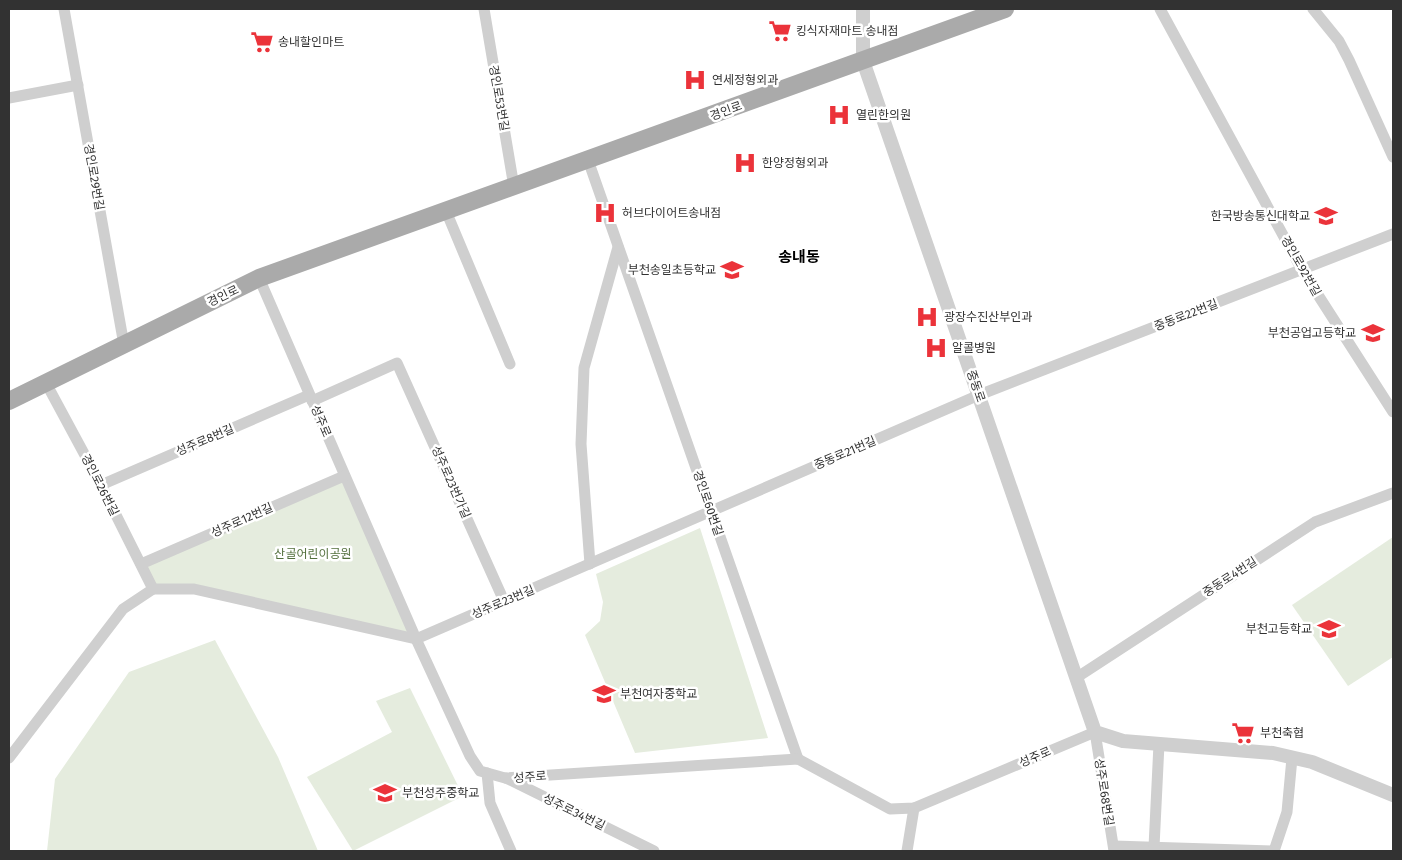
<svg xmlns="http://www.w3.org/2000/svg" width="1402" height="860" font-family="'Fira Sans','Noto Sans KR',sans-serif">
  <rect width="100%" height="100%" fill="#fff"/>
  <g fill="#e5ecde">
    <polygon points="343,479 410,635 154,585 145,566"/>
    <polygon points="700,528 768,738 635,753 585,635 600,621 603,602 596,574"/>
    <polygon points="1393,537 1393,657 1348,686 1292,605"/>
    <polygon points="215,640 278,757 318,851 47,851 55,779 129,672"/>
    <polygon points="410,688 463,796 353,851 307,777 392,732 376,701"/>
  </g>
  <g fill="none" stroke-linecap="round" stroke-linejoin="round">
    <g stroke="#cfcfcf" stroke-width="11">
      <polyline points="64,9 124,345"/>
      <polyline points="484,9 514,187"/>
      <polyline points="1160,9 1302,270 1393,412"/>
      <polyline points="1313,9 1339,41 1349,60 1393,157"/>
      <polyline points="9,98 78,85"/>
      <polyline points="588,160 798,759"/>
      <polyline points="446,211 510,364"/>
      <polyline points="259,278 416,639 470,756 480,771 505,778 798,759 890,809 914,808 1095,732 1114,851"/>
      <polyline points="46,383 101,485 153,589"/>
      <polyline points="312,401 397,363 504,601"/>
      <polyline points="101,485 309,395"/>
      <polyline points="141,564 344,476"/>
      <polyline points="590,564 581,444 584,368 618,247"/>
      <polyline points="416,639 979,395 1393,234"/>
      <polyline points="1076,678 1315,522 1393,493"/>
      <polyline points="9,758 123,609 153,589 194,589 416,639"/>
      <polyline points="487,773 490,803 511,851"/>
      <polyline points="506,778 654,851"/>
      <polyline points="1114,846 1274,851"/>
      <polyline points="1154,847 1159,744"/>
      <polyline points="907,851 914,808"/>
      <polyline points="1274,851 1287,812 1292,758"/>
    </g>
    <polyline stroke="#cfcfcf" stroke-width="14" points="863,9 863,61 1095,732 1123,741 1273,753 1312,762 1393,795"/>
    <polyline stroke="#aaa" stroke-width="18" points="9,401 259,278 1005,9"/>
  </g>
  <defs>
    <symbol id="supermarket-bare" viewBox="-9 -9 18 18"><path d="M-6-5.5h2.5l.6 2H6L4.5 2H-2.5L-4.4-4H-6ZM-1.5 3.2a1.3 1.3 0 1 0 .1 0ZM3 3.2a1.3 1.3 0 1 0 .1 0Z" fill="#eb333a" stroke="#fff" stroke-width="2.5" paint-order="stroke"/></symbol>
    <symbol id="hospital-bare" viewBox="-9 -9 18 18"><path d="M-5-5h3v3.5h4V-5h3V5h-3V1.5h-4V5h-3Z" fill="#eb333a" stroke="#fff" stroke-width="2.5" paint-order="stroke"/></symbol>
    <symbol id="university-bare" viewBox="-9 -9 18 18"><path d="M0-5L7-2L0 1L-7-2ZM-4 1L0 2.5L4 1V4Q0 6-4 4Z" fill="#eb333a" stroke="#fff" stroke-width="2.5" paint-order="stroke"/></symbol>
    <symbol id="school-bare" viewBox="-9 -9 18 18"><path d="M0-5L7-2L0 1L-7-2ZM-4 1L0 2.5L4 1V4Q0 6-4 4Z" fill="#eb333a" stroke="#fff" stroke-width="2.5" paint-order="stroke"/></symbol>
  </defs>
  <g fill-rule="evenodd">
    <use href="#supermarket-bare" x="764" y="15" width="32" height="32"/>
    <use href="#supermarket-bare" x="246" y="26" width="32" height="32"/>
    <use href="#hospital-bare" x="679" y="64" width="32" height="32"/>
    <use href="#hospital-bare" x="823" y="99" width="32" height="32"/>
    <use href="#hospital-bare" x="729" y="147" width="32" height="32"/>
    <use href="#hospital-bare" x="589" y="197" width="32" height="32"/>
    <use href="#university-bare" x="1310" y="200" width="32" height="32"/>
    <use href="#school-bare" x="716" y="254" width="32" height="32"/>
    <use href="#hospital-bare" x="911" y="301" width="32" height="32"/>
    <use href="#school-bare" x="1357" y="317" width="32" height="32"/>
    <use href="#hospital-bare" x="920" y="332" width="32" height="32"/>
    <use href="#school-bare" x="1313" y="613" width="32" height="32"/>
    <use href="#school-bare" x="588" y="678" width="32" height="32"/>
    <use href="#supermarket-bare" x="1227" y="717" width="32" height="32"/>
    <use href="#school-bare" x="369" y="777" width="32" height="32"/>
  </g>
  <g text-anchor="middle" stroke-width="5" stroke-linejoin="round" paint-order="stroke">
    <g font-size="12" fill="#323232" stroke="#fff" text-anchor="start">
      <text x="796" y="35">킹식자재마트 송내점</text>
      <text x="278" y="46">송내할인마트</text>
      <text x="712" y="84">연세정형외과</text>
      <text x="856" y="119">열린한의원</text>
      <text x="762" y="167">한양정형외과</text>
      <text x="622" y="217">허브다이어트송내점</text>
      <text x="1310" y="220" text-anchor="end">한국방송통신대학교</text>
      <text x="716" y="274" text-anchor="end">부천송일초등학교</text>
      <text x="944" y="321">광장수진산부인과</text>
      <text x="1356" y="337" text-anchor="end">부천공업고등학교</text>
      <text x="952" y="352">알콜병원</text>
      <text x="1312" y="633" text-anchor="end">부천고등학교</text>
      <text x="620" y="698">부천여자중학교</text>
      <text x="1260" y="737">부천축협</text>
      <text x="402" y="797">부천성주중학교</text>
    </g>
    <g font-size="12" fill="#323232" stroke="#fff">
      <text transform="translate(499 98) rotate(80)" y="4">경인로53번길</text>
      <text transform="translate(726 111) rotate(-20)" y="4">경인로</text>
      <text transform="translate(94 177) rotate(80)" y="4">경인로29번길</text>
      <text transform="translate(1301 266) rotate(60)" y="4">경인로92번길</text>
      <text transform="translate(223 296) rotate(-26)" y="4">경인로</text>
      <text transform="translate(1186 315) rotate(-21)" y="4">중동로22번길</text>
      <text transform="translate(976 386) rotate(71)" y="4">중동로</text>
      <text transform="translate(321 421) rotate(67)" y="4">성주로</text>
      <text transform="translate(205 440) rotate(-23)" y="4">성주로8번길</text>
      <text transform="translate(845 453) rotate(-23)" y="4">중동로21번길</text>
      <text transform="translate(451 482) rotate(66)" y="4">성주로23번가길</text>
      <text transform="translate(100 485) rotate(63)" y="4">경인로26번길</text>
      <text transform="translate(708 503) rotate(71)" y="4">경인로60번길</text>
      <text transform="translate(242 520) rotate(-24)" y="4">성주로12번길</text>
      <text transform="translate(1230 577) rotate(-33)" y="4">중동로4번길</text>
      <text transform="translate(503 602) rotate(-23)" y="4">성주로23번길</text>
      <text transform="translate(1035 757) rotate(-23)" y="4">성주로</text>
      <text transform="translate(530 777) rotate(-4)" y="4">성주로</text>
      <text transform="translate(1104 792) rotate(81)" y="4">성주로68번길</text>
      <text transform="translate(574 812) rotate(26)" y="4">성주로34번길</text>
    </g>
    <g font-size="12" fill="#53703d" stroke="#fff">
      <text x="313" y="558">산골어린이공원</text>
    </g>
    <g font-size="15" font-weight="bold" fill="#000" stroke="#fff">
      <text x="799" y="262">송내동</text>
    </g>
  </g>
  <rect width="1402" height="860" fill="none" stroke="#323232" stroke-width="20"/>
</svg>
